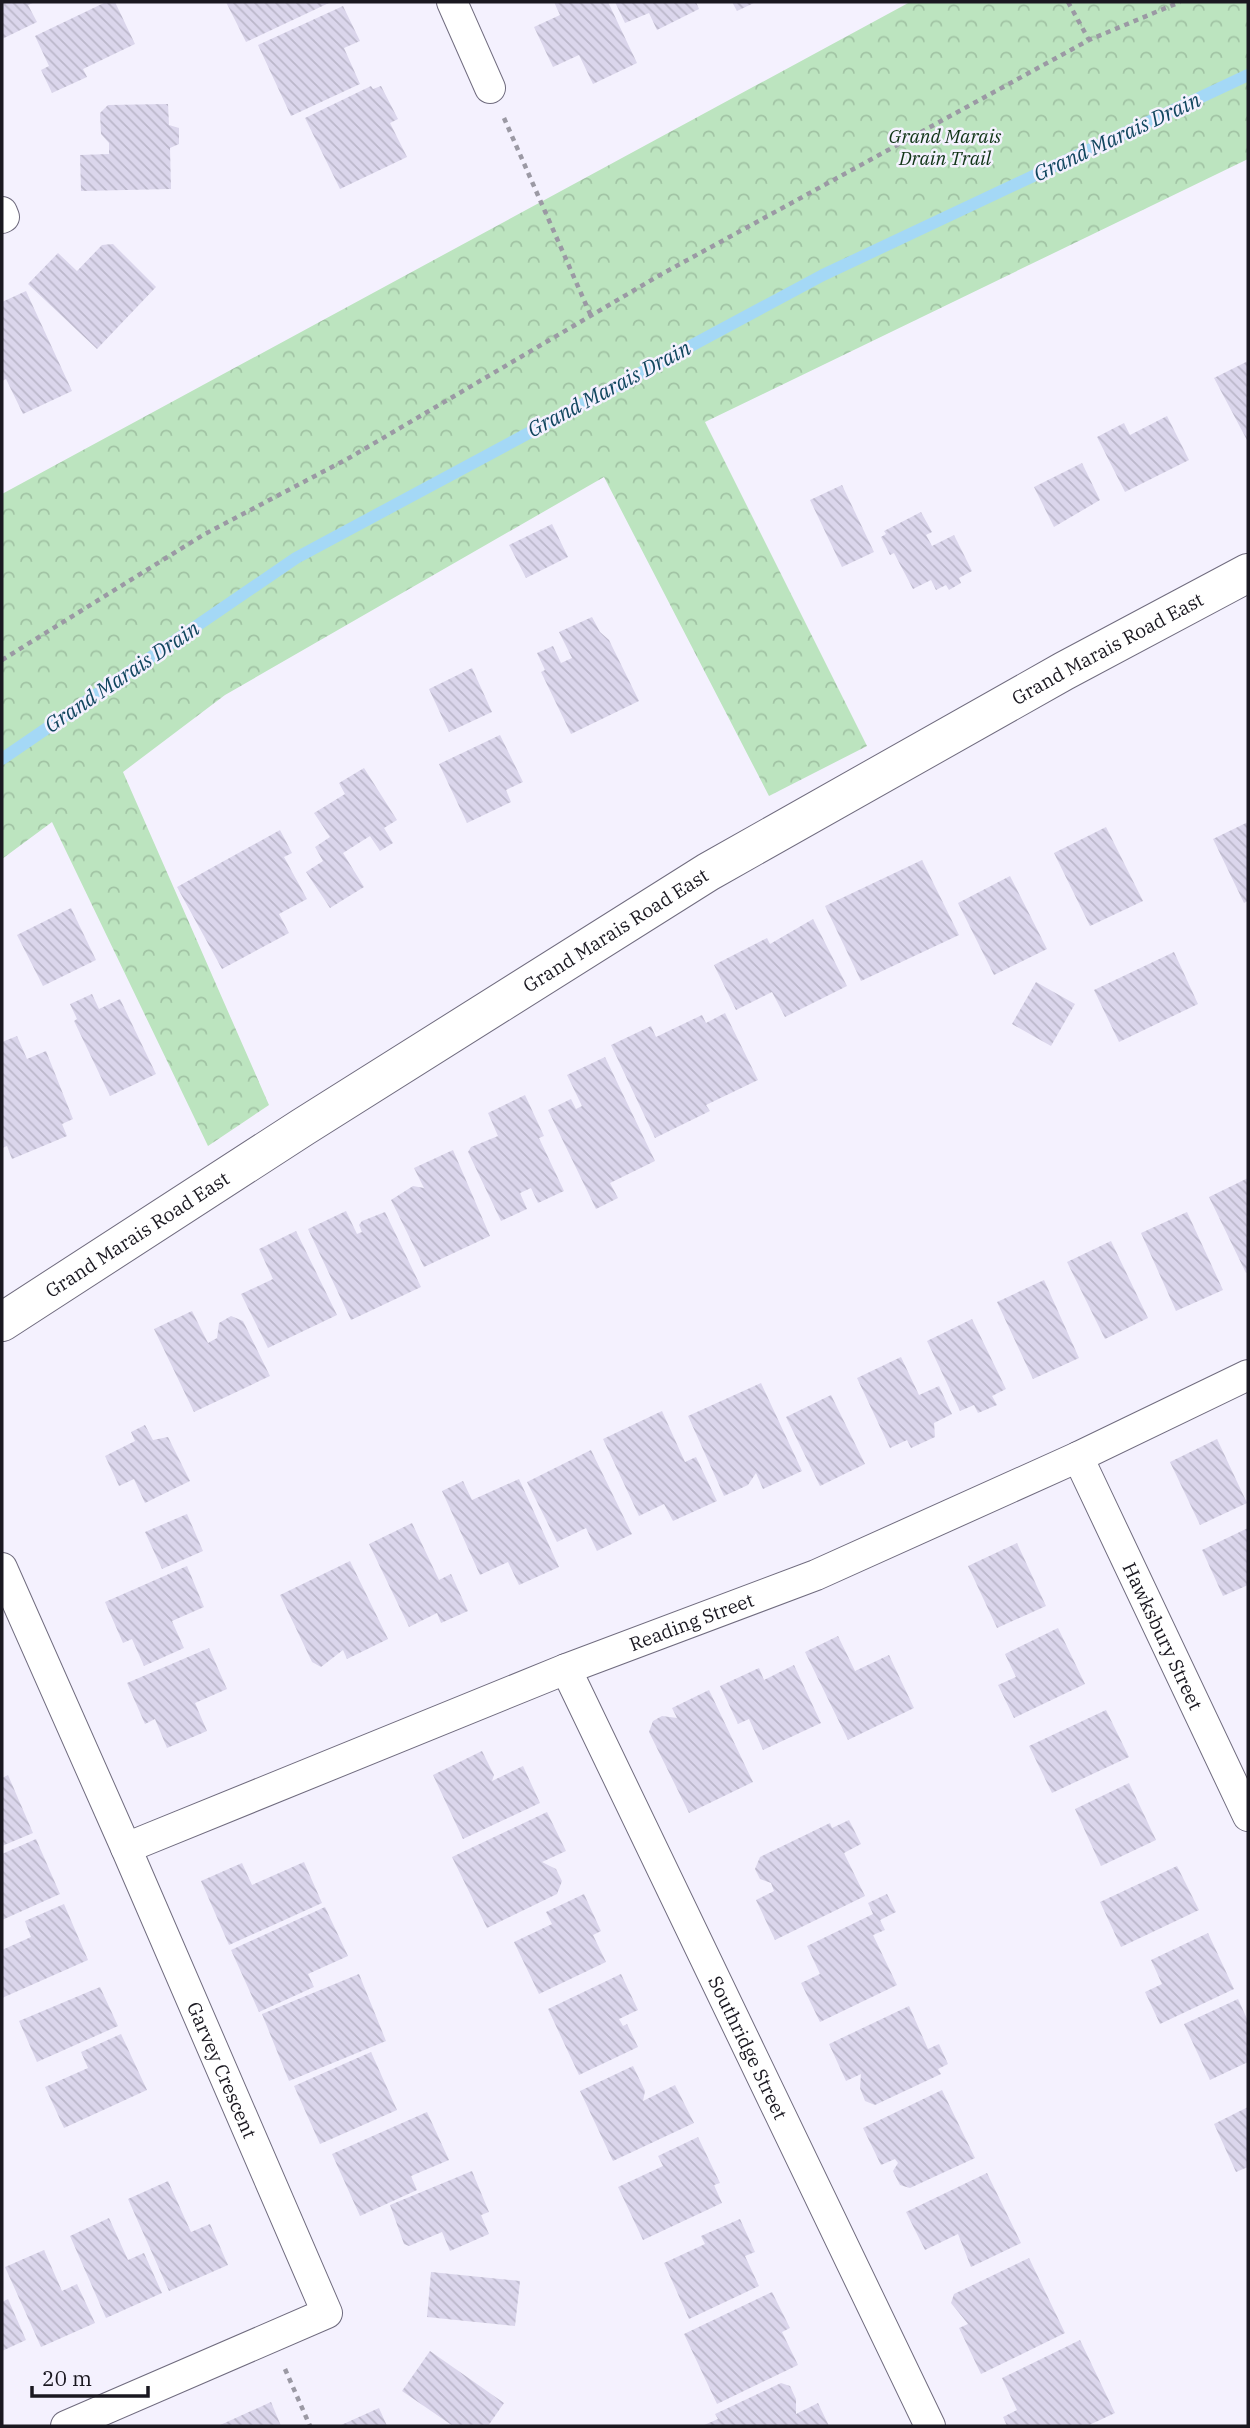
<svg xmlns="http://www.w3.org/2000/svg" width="1250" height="2428" font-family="'IBM Plex Serif',serif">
  <defs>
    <pattern id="park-crowns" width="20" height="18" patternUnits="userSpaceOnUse" patternTransform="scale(1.75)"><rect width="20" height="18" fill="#bce4bf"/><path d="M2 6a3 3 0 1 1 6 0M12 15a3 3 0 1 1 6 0" fill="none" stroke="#a1c3a4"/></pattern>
    <pattern id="building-back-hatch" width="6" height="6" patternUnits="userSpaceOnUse" patternTransform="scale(1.75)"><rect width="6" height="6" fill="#dbd6ec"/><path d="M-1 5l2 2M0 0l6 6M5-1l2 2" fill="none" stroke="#bbb7ca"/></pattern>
  </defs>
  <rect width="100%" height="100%" fill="#f4f1fe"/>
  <polygon fill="url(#park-crowns)" points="910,2 1248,2 1248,159 705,422 867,746 769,796 604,477 225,695 123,772 269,1105 208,1146 52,822 2,859 2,494"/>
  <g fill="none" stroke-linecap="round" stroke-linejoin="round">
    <polyline stroke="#a4d8f6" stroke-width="12" points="2,759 296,558 823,275 1248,75"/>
  </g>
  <g fill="url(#building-back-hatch)">
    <polygon points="2,2 35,2 28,5 37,22 2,39"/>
    <polygon points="106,2 115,2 135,44 83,69 87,77 52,93 41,70 49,66 35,36"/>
    <polygon points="226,2 331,2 246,42"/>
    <polygon points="554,2 608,2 637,63 593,84 579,55 553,67 534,27 560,15"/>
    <polygon points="615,2 696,2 699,9 657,30 649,13 625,23"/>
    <polygon points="732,2 756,2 737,11"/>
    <polygon points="343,6 360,41 344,48 360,84 291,116 258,45"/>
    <polygon points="371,86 373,89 381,86 398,119 390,123 407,157 340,189 305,118"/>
    <polygon points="168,104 169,125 179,128 179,144 170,148 171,189 81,191 80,155 109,154 109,143 101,134 100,113 108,105"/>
    <polygon points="113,244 156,287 97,349 28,284 58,253 77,271 102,245"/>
    <polygon points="26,291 72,391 23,414 6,379 2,381 2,302"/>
    <polygon points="1248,361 1248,442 1214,378"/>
    <polygon points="1167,416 1189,460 1125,492 1097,437 1124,423 1130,435"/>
    <polygon points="1082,463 1100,500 1054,527 1034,487"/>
    <polygon points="842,485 874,552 842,567 810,500"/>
    <polygon points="921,512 932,532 926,535 932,546 954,535 972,571 959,578 961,583 949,590 946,585 936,590 931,580 913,589 894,553 890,555 881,537 886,534 884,531"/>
    <polygon points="552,524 568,557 526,578 509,545"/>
    <polygon points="592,617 600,632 609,640 639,701 571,734 541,672 545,670 537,653 553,646 561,663 572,658 559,632"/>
    <polygon points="472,668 492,712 449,732 429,689"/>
    <polygon points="500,735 523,782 506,790 511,802 467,823 439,764"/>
    <polygon points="364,768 397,820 384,828 393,843 380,851 370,836 343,853 364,887 330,908 306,872 323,861 315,847 330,837 314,813 345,794 339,783"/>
    <polygon points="1248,822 1248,901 1244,903 1213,839"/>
    <polygon points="1106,827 1143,901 1090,926 1054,853"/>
    <polygon points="280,830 292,853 284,857 307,899 279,914 289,933 222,969 177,887"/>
    <polygon points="922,860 959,935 861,981 825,906"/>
    <polygon points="1010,876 1047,949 994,975 958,903"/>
    <polygon points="71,908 96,960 43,986 17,935"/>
    <polygon points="813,919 847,986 785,1017 772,992 736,1010 714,965 767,938 770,944"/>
    <polygon points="1174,952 1198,1004 1119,1042 1094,990"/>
    <polygon points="1036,982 1075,1004 1051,1046 1012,1024"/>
    <polygon points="92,994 99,1009 120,999 156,1074 110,1096 74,1021 77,1019 70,1004"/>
    <polygon points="725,1013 758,1080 706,1105 710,1111 655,1138 611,1045 651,1026 656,1037 702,1015 706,1023"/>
    <polygon points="17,1036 27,1059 46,1051 73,1119 62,1124 67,1136 12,1159 7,1146 2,1148 2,1042"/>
    <polygon points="605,1057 655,1161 610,1183 618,1198 596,1209 548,1110 571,1099 576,1109 582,1106 567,1075"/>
    <polygon points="525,1095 544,1136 539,1138 564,1191 538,1203 531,1188 520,1193 527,1209 501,1221 468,1152 471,1147 498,1136 488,1113"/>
    <polygon points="453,1150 490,1236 424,1267 391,1200 413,1186 424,1188 414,1168"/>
    <polygon points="1248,1178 1248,1272 1246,1273 1209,1197"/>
    <polygon points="346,1211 357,1234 362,1232 359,1225 362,1221 385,1212 421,1287 351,1320 308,1229"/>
    <polygon points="1187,1212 1223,1290 1176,1311 1141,1233"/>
    <polygon points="296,1231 337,1315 268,1348 241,1294 273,1279 259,1249"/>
    <polygon points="1111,1241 1148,1318 1105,1339 1067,1262"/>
    <polygon points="1044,1280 1079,1358 1033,1379 997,1302"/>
    <polygon points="192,1311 208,1343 217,1338 219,1323 231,1316 243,1321 270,1376 194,1412 154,1329"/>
    <polygon points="972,1319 1006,1389 992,1396 997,1405 978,1413 974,1405 960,1411 927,1341"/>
    <polygon points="901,1357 919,1395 939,1386 952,1414 934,1423 935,1437 911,1448 907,1440 890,1448 857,1378"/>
    <polygon points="761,1383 802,1471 763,1489 756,1473 748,1485 724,1496 688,1416"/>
    <polygon points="831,1395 865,1464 820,1486 786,1417"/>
    <polygon points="662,1411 685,1462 696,1457 717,1501 673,1521 664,1504 639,1516 603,1439"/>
    <polygon points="145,1425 153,1440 168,1437 190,1481 145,1503 134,1479 119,1486 105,1456 135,1441 131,1432"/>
    <polygon points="1217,1439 1247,1503 1200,1525 1170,1462"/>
    <polygon points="591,1450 632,1534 597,1551 586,1528 557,1542 527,1482"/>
    <polygon points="519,1479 559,1567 519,1585 508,1562 480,1575 442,1491 463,1481 472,1500"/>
    <polygon points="187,1514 203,1551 162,1569 145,1532"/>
    <polygon points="412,1523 439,1580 451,1574 468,1611 441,1623 437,1613 409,1627 369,1544"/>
    <polygon points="1248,1528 1248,1585 1223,1596 1202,1550"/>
    <polygon points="1017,1543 1046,1606 997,1628 968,1566"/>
    <polygon points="350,1561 388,1639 347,1659 343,1650 321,1667 312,1662 280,1595"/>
    <polygon points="187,1566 204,1607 172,1621 184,1648 144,1666 132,1639 123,1643 105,1602"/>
    <polygon points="1058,1628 1085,1684 1014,1718 998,1685 1016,1677 1005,1654"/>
    <polygon points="838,1636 855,1671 889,1655 914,1708 848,1740 805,1652"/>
    <polygon points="209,1648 227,1689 195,1703 207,1731 167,1748 155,1719 145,1724 127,1683"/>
    <polygon points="794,1665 821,1723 763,1750 749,1719 738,1724 720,1686 759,1668 764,1680"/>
    <polygon points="709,1690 753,1782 689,1813 649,1732 653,1721 662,1716 677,1718 672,1708"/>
    <polygon points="1106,1710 1129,1757 1052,1793 1029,1746"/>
    <polygon points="482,1751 494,1775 492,1781 523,1766 540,1803 463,1839 433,1775"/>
    <polygon points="8,1775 33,1833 2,1846 2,1778"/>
    <polygon points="1129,1783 1156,1840 1101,1866 1075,1809"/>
    <polygon points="547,1812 566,1851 542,1862 556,1869 562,1881 557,1894 487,1928 452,1857"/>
    <polygon points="849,1820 861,1844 844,1853 865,1896 775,1940 756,1900 774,1891 771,1883 760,1879 755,1869 760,1857 830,1823 832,1828"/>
    <polygon points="36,1839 60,1894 2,1920 2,1854"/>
    <polygon points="304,1862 322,1903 229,1945 201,1881 242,1863 252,1885"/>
    <polygon points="1177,1866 1199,1910 1121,1947 1100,1902"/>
    <polygon points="584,1894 601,1931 593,1935 606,1962 539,1994 514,1942 552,1924 546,1912"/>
    <polygon points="887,1894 896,1912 880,1920 885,1930 873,1935 897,1985 820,2022 801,1983 820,1974 807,1946 873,1914 868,1903"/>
    <polygon points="64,1904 88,1960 2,1998 2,1950 31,1937 25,1921"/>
    <polygon points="325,1907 348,1956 308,1974 314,1987 259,2012 231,1950"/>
    <polygon points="1208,1933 1234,1989 1160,2024 1145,1992 1162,1984 1151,1960"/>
    <polygon points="359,1974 386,2041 289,2081 262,2014"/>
    <polygon points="621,1974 638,2010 619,2019 623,2026 627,2024 638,2047 579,2075 548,2009"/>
    <polygon points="100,1987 118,2026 37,2062 19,2021"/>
    <polygon points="1238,1999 1248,2021 1248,2062 1210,2080 1184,2024"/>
    <polygon points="909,2006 928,2049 939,2044 948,2064 938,2069 941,2074 875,2105 865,2101 860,2088 861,2074 846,2081 829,2044"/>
    <polygon points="121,2034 147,2090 64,2128 45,2087 88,2068 81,2052"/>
    <polygon points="371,2052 397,2110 320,2144 294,2086"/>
    <polygon points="633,2066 645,2091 643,2101 675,2085 694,2123 613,2161 580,2091"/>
    <polygon points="942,2090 975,2158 910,2188 900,2185 893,2171 898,2163 895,2159 881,2165 863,2128"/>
    <polygon points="1248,2107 1248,2167 1236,2172 1214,2124"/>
    <polygon points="427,2112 449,2160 411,2176 417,2190 360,2216 332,2154"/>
    <polygon points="698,2137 720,2183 714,2185 722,2203 643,2240 618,2187 663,2166 658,2156"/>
    <polygon points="472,2171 489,2212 481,2215 489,2234 450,2251 442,2232 409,2246 404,2244 390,2205"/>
    <polygon points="987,2173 1021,2243 971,2267 958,2234 925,2250 906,2212"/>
    <polygon points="168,2181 191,2232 210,2224 228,2265 169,2291 128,2199"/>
    <polygon points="109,2218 128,2260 144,2253 162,2293 106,2318 70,2236"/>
    <polygon points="740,2219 755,2252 745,2256 759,2286 689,2319 664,2263 705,2244 701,2236"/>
    <polygon points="44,2250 62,2291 77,2284 95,2323 41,2347 5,2267"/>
    <polygon points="1029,2258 1065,2333 981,2374 959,2328 968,2324 951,2303 954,2294"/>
    <polygon points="431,2272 520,2281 515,2326 427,2317"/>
    <polygon points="772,2292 790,2328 782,2332 798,2365 717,2404 684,2334"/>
    <polygon points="8,2299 26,2340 2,2351 2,2302"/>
    <polygon points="1080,2340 1115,2413 1087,2426 1007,2426 1003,2417 1017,2410 1002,2378"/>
    <polygon points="430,2351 504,2403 488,2426 453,2426 402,2391"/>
    <polygon points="781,2383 790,2386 796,2399 796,2414 818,2403 829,2426 702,2426 718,2419 715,2414"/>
    <polygon points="271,2402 281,2426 218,2426"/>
    <polygon points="379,2408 387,2426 339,2426"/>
  </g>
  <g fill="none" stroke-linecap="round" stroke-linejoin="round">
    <defs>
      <g id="street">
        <polyline points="452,2 490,88"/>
        <polyline points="2,212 4,217 2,218"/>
        <path id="s1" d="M1078,1457L1248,1816"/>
        <path id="s2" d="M2,1568L126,1848L327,2313L66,2426"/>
        <path id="s3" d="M566,1669L930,2426"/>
        <path id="s4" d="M126,1848L566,1669L816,1575L1078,1457L1248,1375"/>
      </g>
      <g id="secondary">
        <path id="s5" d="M2,1322L303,1127L708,872L1064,671L1248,573"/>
      </g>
    </defs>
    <use href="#street" stroke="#706c7f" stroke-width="32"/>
    <use href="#secondary" stroke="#706c7f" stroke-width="40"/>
    <g stroke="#9b99a4" stroke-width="4.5" stroke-dasharray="5 5" stroke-linecap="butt">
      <polyline points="1068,2 1089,40"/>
      <polyline points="504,118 591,316"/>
      <polyline points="2,660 203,535 349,458 660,275 1089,40 1180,2"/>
      <polyline points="285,2369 310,2426"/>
    </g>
    <use href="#street" stroke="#fff" stroke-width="30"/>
    <use href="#secondary" stroke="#fff" stroke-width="38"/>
  </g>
  <g text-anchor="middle" stroke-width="5" stroke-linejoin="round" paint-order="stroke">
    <g font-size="19" font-style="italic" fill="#0f3415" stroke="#f4f1fe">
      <text x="945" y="143">Grand Marais<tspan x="945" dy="22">Drain Trail</tspan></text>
    </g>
    <g font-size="19" fill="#1a1820" stroke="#f4f1fe">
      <text dy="7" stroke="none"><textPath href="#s5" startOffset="1295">Grand Marais Road East</textPath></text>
      <text dy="7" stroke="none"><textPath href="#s5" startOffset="728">Grand Marais Road East</textPath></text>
      <text dy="7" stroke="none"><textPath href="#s5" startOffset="161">Grand Marais Road East</textPath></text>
      <text dy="7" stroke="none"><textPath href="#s4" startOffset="609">Reading Street</textPath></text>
      <text dy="7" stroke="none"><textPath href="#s1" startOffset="198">Hawksbury Street</textPath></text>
      <text dy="7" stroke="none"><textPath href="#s3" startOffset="420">Southridge Street</textPath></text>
      <text dy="7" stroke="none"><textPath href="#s2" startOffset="548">Garvey Crescent</textPath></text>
    </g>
    <g font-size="21" font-style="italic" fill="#11465f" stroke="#f4f1fe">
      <text transform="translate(1117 137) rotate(-25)" y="7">Grand Marais Drain</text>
      <text transform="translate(609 389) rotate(-28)" y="7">Grand Marais Drain</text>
      <text transform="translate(122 677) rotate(-34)" y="7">Grand Marais Drain</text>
    </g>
  </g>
  <rect width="1250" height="2428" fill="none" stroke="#1a1820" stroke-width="7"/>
  <path d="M32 2386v10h116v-10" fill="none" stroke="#1a1820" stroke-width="3.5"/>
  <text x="42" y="2386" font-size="21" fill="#1a1820" stroke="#f4f1fe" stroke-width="5" paint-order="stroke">20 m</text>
</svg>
